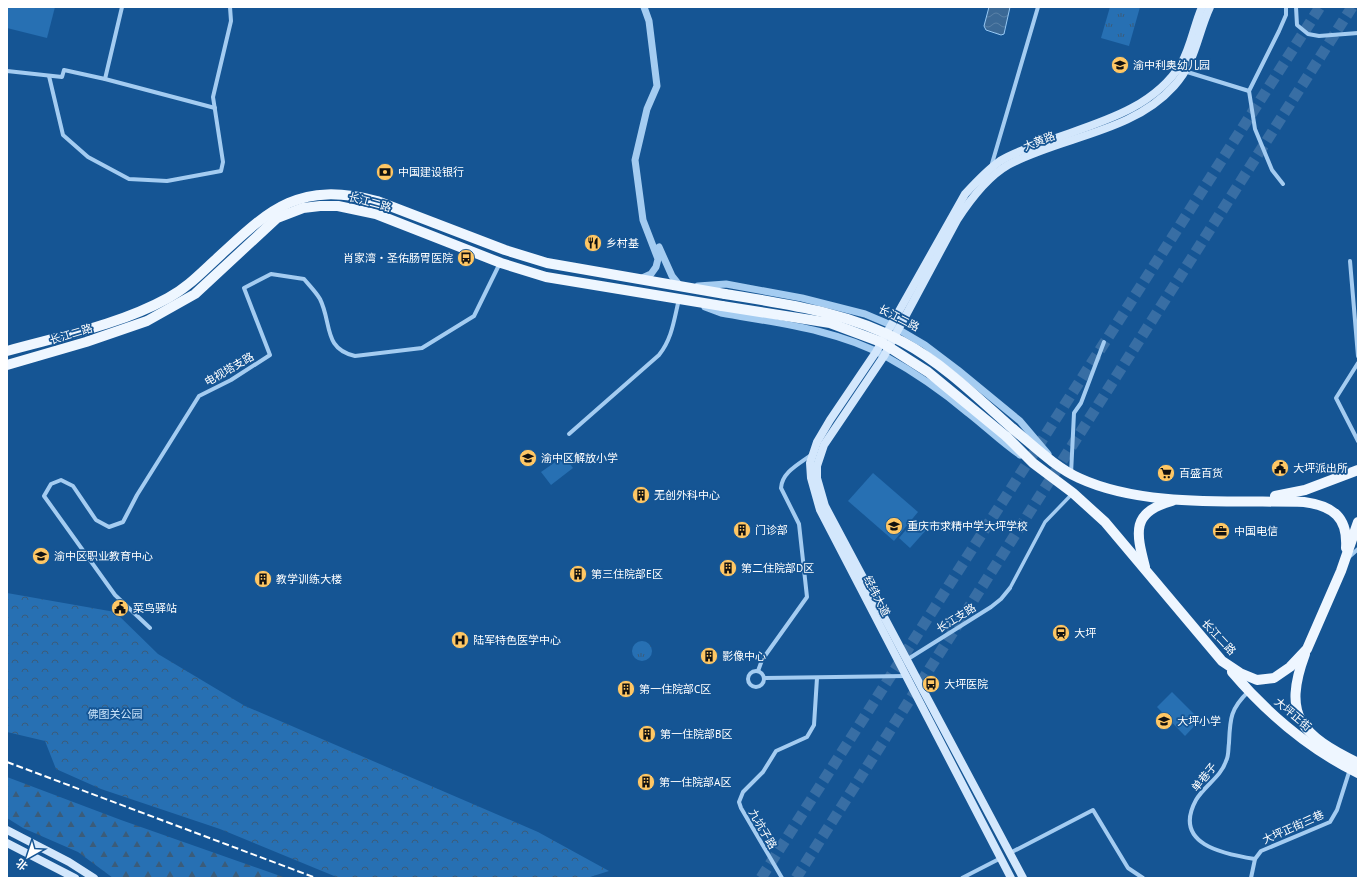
<svg xmlns="http://www.w3.org/2000/svg" width="1365" height="885" font-family="'PT Sans','Noto Sans SC',sans-serif">
  <defs>
    <pattern id="grass-tufts" width="24" height="20" patternUnits="userSpaceOnUse"><rect width="24" height="20" fill="#2770b3"/><path d="M3 7l-1-3M5 7V3M7 7l1-3M15 17l-1-3M17 17v-4M19 17l1-3" fill="none" stroke="#3b5c7a"/></pattern>
    <pattern id="forest-firs" width="22" height="20" patternUnits="userSpaceOnUse"><rect width="22" height="20" fill="#2770b3"/><path d="M5 1l3.5 6h-7zM16 11l3.5 6h-7z" fill="#3b5c7a"/></pattern>
    <pattern id="park-crowns" width="20" height="18" patternUnits="userSpaceOnUse"><rect width="20" height="18" fill="#2770b3"/><path d="M2 6a3 3 0 1 1 6 0M12 15a3 3 0 1 1 6 0" fill="none" stroke="#3b5c7a"/></pattern>
    <pattern id="water-waves" width="16" height="10" patternUnits="userSpaceOnUse"><rect width="16" height="10" fill="#3b6996"/><path d="M0 5q4-4 8 0t8 0" fill="none" stroke="#5880a6"/></pattern>
  </defs>
  <rect width="100%" height="100%" fill="#155594"/>
  <g fill="url(#grass-tufts)">
    <polygon points="1110,7 1140,7 1129,46 1101,38"/>
    <circle cx="642" cy="651" r="10"/>
  </g>
  <polygon fill="url(#forest-firs)" points="7,777 121,820 286,878 113,878 78,852 23,828 7,818"/>
  <polygon fill="url(#park-crowns)" points="7,593 115,612 158,654 245,706 538,832 609,871 587,878 339,878 220,829 101,789 56,769 45,741 7,732"/>
  <g fill="#2770b3">
    <polygon points="7,7 55,7 47,38 7,28"/>
    <polygon points="564,456 573,468 551,485 541,472"/>
    <polygon points="873,473 918,512 894,541 848,501"/>
    <polygon points="915,519 927,529 910,548 899,538"/>
    <polygon points="1172,692 1200,720 1185,736 1157,707"/>
  </g>
  <polygon fill="url(#water-waves)" stroke="#96c8f4" points="989,7 1010,7 1004,34 1001,35 986,30 984,26"/>
  <g fill="none" stroke-linecap="round" stroke-linejoin="round">
    <g stroke="#386ea4" stroke-width="11" stroke-dasharray="11 5.5" stroke-linecap="butt">
      <polyline points="761,878 1320,7"/>
      <polyline points="796,878 1352,7"/>
    </g>
    <polyline stroke="#a4ccf1" stroke-width="3.5" points="1010,588 1045,522 1073,493"/>
    <g stroke="#a4ccf1" stroke-width="4">
      <polyline points="1296,7 1297,25 1308,34 1319,36 1358,33"/>
      <polyline points="7,71 62,77 64,70 105,79 215,108"/>
      <polyline points="1184,71 1249,91"/>
      <polyline points="49,76 63,135 88,157 129,179 167,181 221,171 223,162 213,97 231,21 230,7"/>
      <polyline points="105,79 122,7"/>
      <polyline points="991,167 1038,7"/>
      <polyline points="1283,184 1272,170 1255,129 1249,91 1279,31 1286,15 1286,7"/>
      <polyline points="1350,261 1358,356"/>
      <polyline points="1358,363 1336,398 1358,441"/>
      <path d="M569,434L659,355C672,339 674,320 679,299"/>
      <polyline points="1071,474 1074,413 1081,403 1104,342"/>
      <polyline points="1349,557 1358,549"/>
      <path d="M150,628L115,595L44,496L51,484L61,480L73,486L96,520L109,527L123,522L137,495L199,396L231,380L270,355L244,288L271,274L304,279C309,285 316,292 320,299C332,323 323,349 355,356L422,348L474,316L500,263"/>
      <polyline points="908,659 991,607 1001,599 1010,588"/>
      <circle cx="756" cy="679" r="8"/>
      <path d="M758,671L762,660L807,597L799,524L781,488C782,472 799,464 811,455"/>
      <polyline points="765,678 906,676"/>
      <path d="M1249,691C1230,709 1230,719 1229,743C1228,749 1229,756 1226,761C1221,777 1204,786 1196,800C1172,844 1223,854 1255,859"/>
      <polyline points="1010,853 1093,810 1128,868 1143,878"/>
      <polyline points="782,878 741,808 739,802 743,792 763,772 776,751 807,737 814,725 817,678"/>
      <polyline points="962,878 1001,858"/>
      <polyline points="1251,878 1255,859 1261,851 1330,822 1337,810 1350,769"/>
    </g>
    <g stroke="#a4ccf1" stroke-width="7">
      <polyline points="659,247 672,276 680,286"/>
      <polyline points="640,279 651,274 656,267 658,259 643,220 635,160 647,109 657,86 649,21 644,7"/>
      <polyline points="698,286 726,284 802,298 865,314 891,325 925,345 958,370 1020,421 1048,454"/>
      <path d="M705,307L721,313C776,323 835,329 885,356C914,372 943,392 968,413C986,427 1001,442 1020,455"/>
    </g>
    <g stroke="#d3e7fc" stroke-width="8">
      <polyline points="7,830 69,862 94,878"/>
      <polyline points="7,843 75,878"/>
      <path d="M1011,878L820,510L811,478L810,463L817,442L830,420L876,352L965,194C976,182 987,170 1000,161C1013,153 1028,148 1042,143C1092,124 1151,112 1181,64C1191,47 1194,25 1202,7"/>
      <path d="M1023,878L825,506L817,478V466L824,445L884,356L957,220C970,200 987,177 1008,165C1062,136 1132,133 1174,86C1196,62 1197,35 1210,7"/>
    </g>
    <g stroke="#eef6ff" stroke-width="10">
      <path d="M7,351C61,336 119,325 168,298C185,289 198,276 213,262C268,211 296,180 377,201L505,250L547,263L725,294"/>
      <polyline points="7,365 86,342 147,321 195,294 277,218 303,208 320,206 338,206 376,214 501,263 546,277 722,306"/>
      <path d="M1013,429C1034,446 1055,467 1079,478C1144,508 1234,500 1304,502C1333,506 1348,517 1346,548"/>
      <polyline points="1007,437 1033,463 1073,493 1105,522 1222,661 1240,673 1257,680 1274,678 1290,667 1307,649 1341,571 1358,522"/>
      <polyline points="1275,496 1305,490 1358,470"/>
      <path d="M1145,567C1136,532 1131,512 1172,501"/>
      <path d="M1305,654C1282,716 1301,735 1358,763"/>
      <path d="M1232,672C1267,713 1309,749 1358,773"/>
    </g>
    <polyline stroke="#fff" stroke-width="2" stroke-dasharray="7 3" stroke-linecap="butt" points="7,762 316,878"/>
    <g stroke="#eef6ff" stroke-width="10">
      <path d="M725,294C786,304 848,312 903,342C944,364 979,399 1013,429"/>
      <polyline points="722,306 830,323 881,342 928,372 1007,437"/>
    </g>
  </g>
  <defs>
    <symbol id="school-disc" viewBox="-11 -11 22 22"><circle r="9.5" fill="#ffc764" stroke="#155594"/><path d="M0-5L7-2L0 1L-7-2ZM-4 1L0 2.5L4 1V4Q0 6-4 4Z" fill="#111"/></symbol>
    <symbol id="bank-disc" viewBox="-11 -11 22 22"><circle r="9.5" fill="#ffc764" stroke="#155594"/><path d="M-6-4H6V4H-6ZM0-2.3a2.3 2.3 0 1 0 0 4.6a2.3 2.3 0 1 0 0-4.6Z" fill="#111"/></symbol>
    <symbol id="restaurant-disc" viewBox="-11 -11 22 22"><circle r="9.5" fill="#ffc764" stroke="#155594"/><path d="M-5-6h1v4h1v-4h1v4h1v-4h1v5L-1.5 .5V6h-2V.5L-5-1ZM5-6V6H3V1.5H1.5Q1.5-4 5-6Z" fill="#111"/></symbol>
    <symbol id="bus-disc" viewBox="-11 -11 22 22"><circle r="9.5" fill="#ffc764" stroke="#155594"/><path d="M-5-6H5V4H4V6H2V4H-2V6H-4V4H-5ZM-3.5-4V0h7V-4ZM-3.5 1.2v1.5H-2V1.2ZM2 1.2v1.5H3.5V1.2Z" fill="#111"/></symbol>
    <symbol id="civic-disc" viewBox="-11 -11 22 22"><circle r="9.5" fill="#ffc764" stroke="#155594"/><path d="M-.6-6.5H3V-4.5H.6V-3L4-1V1h2V6H-6V1h2V-1L-.6-3ZM-1.2 2.5V6h2.4V2.5Z" fill="#111"/></symbol>
    <symbol id="supermarket-disc" viewBox="-11 -11 22 22"><circle r="9.5" fill="#ffc764" stroke="#155594"/><path d="M-6-5.5h2.5l.6 2H6L4.5 2H-2.5L-4.4-4H-6ZM-1.5 3.2a1.3 1.3 0 1 0 .1 0ZM3 3.2a1.3 1.3 0 1 0 .1 0Z" fill="#111"/></symbol>
    <symbol id="building-disc" viewBox="-11 -11 22 22"><circle r="9.5" fill="#ffc764" stroke="#155594"/><path d="M-4-6H4V6H1V3H-1V6H-4ZM-2.5-4.3h1.7v1.8h-1.7ZM.8-4.3h1.7v1.8H.8ZM-2.5-1h1.7V.8h-1.7ZM.8-1h1.7V.8H.8Z" fill="#111"/></symbol>
    <symbol id="office-disc" viewBox="-11 -11 22 22"><circle r="9.5" fill="#ffc764" stroke="#155594"/><path d="M-6-3h4V-5.5h4V-3h4V5H-6ZM-1-4.5V-3h2v-1.5ZM-6 0V1H6V0Z" fill="#111"/></symbol>
    <symbol id="station-disc" viewBox="-11 -11 22 22"><circle r="9.5" fill="#ffc764" stroke="#155594"/><path d="M-3-6H3Q5-6 5-4V2Q5 4 3 4L4.5 6H3L1.5 4h-3L-3 6H-4.5L-3 4Q-5 4-5 2V-4Q-5-6-3-6ZM-3.5-4v3h7v-3ZM-3.5 1v1.5H-2V1ZM2 1v1.5H3.5V1Z" fill="#111"/></symbol>
    <symbol id="hospital-disc" viewBox="-11 -11 22 22"><circle r="9.5" fill="#ffc764" stroke="#155594"/><path d="M-5-5h3v3.5h4V-5h3V5h-3V1.5h-4V5h-3Z" fill="#111"/></symbol>
  </defs>
  <g fill-rule="evenodd">
    <use href="#school-disc" x="1110" y="55" width="20" height="20"/>
    <use href="#bank-disc" x="375" y="162" width="20" height="20"/>
    <use href="#restaurant-disc" x="583" y="233" width="20" height="20"/>
    <use href="#bus-disc" x="456" y="248" width="20" height="20"/>
    <use href="#school-disc" x="518" y="448" width="20" height="20"/>
    <use href="#civic-disc" x="1270" y="458" width="20" height="20"/>
    <use href="#supermarket-disc" x="1156" y="463" width="20" height="20"/>
    <use href="#building-disc" x="631" y="485" width="20" height="20"/>
    <use href="#school-disc" x="884" y="516" width="20" height="20"/>
    <use href="#building-disc" x="732" y="520" width="20" height="20"/>
    <use href="#office-disc" x="1211" y="521" width="20" height="20"/>
    <use href="#school-disc" x="31" y="546" width="20" height="20"/>
    <use href="#building-disc" x="718" y="558" width="20" height="20"/>
    <use href="#building-disc" x="568" y="564" width="20" height="20"/>
    <use href="#building-disc" x="253" y="569" width="20" height="20"/>
    <use href="#civic-disc" x="110" y="598" width="20" height="20"/>
    <use href="#station-disc" x="1051" y="623" width="20" height="20"/>
    <use href="#hospital-disc" x="450" y="630" width="20" height="20"/>
    <use href="#building-disc" x="699" y="646" width="20" height="20"/>
    <use href="#bus-disc" x="921" y="674" width="20" height="20"/>
    <use href="#building-disc" x="616" y="679" width="20" height="20"/>
    <use href="#school-disc" x="1154" y="711" width="20" height="20"/>
    <use href="#building-disc" x="637" y="724" width="20" height="20"/>
    <use href="#building-disc" x="636" y="772" width="20" height="20"/>
  </g>
  <g text-anchor="middle" stroke-width="3.5" stroke-linejoin="round" paint-order="stroke">
    <g font-size="11" fill="#fff" stroke="#155594" text-anchor="start">
      <text x="1133" y="69">渝中利奥幼儿园</text>
      <text x="398" y="176">中国建设银行</text>
      <text x="606" y="247">乡村基</text>
      <text x="453" y="262" text-anchor="end">肖家湾‧圣佑肠胃医院</text>
      <text x="541" y="462">渝中区解放小学</text>
      <text x="1293" y="472">大坪派出所</text>
      <text x="1179" y="477">百盛百货</text>
      <text x="654" y="499">无创外科中心</text>
      <text x="907" y="530">重庆市求精中学大坪学校</text>
      <text x="755" y="534">门诊部</text>
      <text x="1234" y="535">中国电信</text>
      <text x="54" y="560">渝中区职业教育中心</text>
      <text x="741" y="572">第二住院部D区</text>
      <text x="591" y="578">第三住院部E区</text>
      <text x="276" y="583">教学训练大楼</text>
      <text x="133" y="612">菜鸟驿站</text>
      <text x="1074" y="637">大坪</text>
      <text x="473" y="644">陆军特色医学中心</text>
      <text x="722" y="660">影像中心</text>
      <text x="944" y="688">大坪医院</text>
      <text x="639" y="693">第一住院部C区</text>
      <text x="1177" y="725">大坪小学</text>
      <text x="660" y="738">第一住院部B区</text>
      <text x="659" y="786">第一住院部A区</text>
    </g>
    <g font-size="11" fill="#fff" stroke="#155594">
      <text transform="translate(1039 141) rotate(-21)" y="4">大黄路</text>
      <text transform="translate(370 202) rotate(15)" y="4">长江二路</text>
      <text transform="translate(899 318) rotate(27)" y="4">长江二路</text>
      <text transform="translate(71 334) rotate(-17)" y="4">长江二路</text>
      <text transform="translate(229 369) rotate(-30)" y="4">电视塔支路</text>
      <text transform="translate(877 596) rotate(63)" y="4">经纬大道</text>
      <text transform="translate(956 618) rotate(-32)" y="4">长江支路</text>
      <text transform="translate(1219 637) rotate(47)" y="4">长江二路</text>
      <text transform="translate(1293 714) rotate(40)" y="4">大坪正街</text>
      <text transform="translate(1204 777) rotate(-51)" y="4">单巷子</text>
      <text transform="translate(1293 827) rotate(-24)" y="4">大坪正街三巷</text>
      <text transform="translate(763 829) rotate(60)" y="4">九坑子路</text>
    </g>
    <g font-size="11" fill="#cbe5fc" stroke="#155594">
      <text x="115" y="718">佛图关公园</text>
    </g>
  </g>
  <rect width="1365" height="885" fill="none" stroke="#ffffff" stroke-width="16"/>
  <g transform="translate(28 857) rotate(219)" stroke="#155594" stroke-width="3" paint-order="stroke">
  <path d="M0-3L7 15L0 10L-7 15Z" fill="#ffffff"/>
  <text y="-6" font-size="11" font-weight="bold" text-anchor="middle" fill="#ffffff">北</text>
  </g>
</svg>
